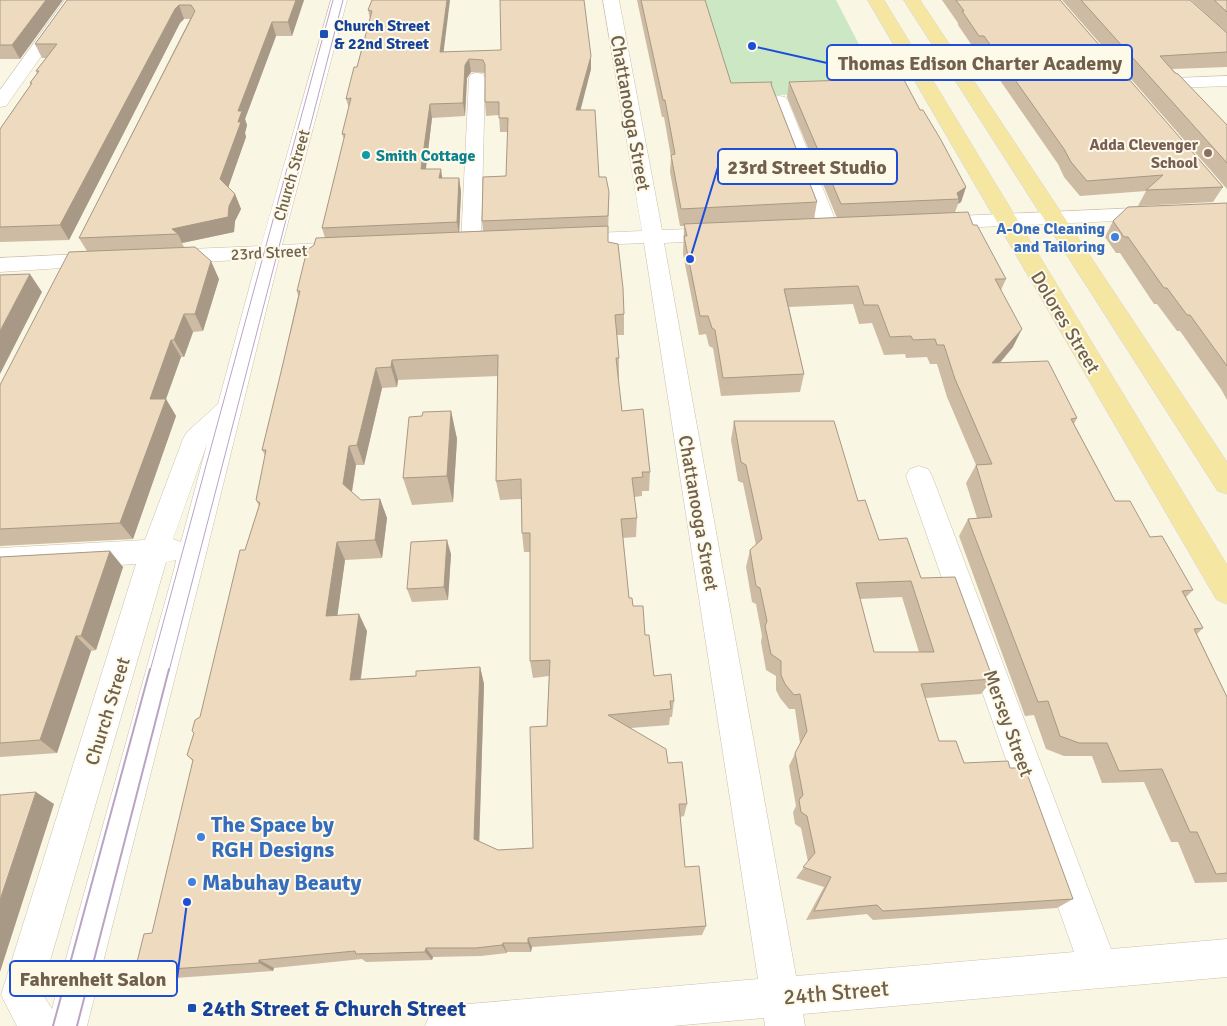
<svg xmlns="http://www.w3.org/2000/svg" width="1227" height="1026" font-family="Signika,sans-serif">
  <rect width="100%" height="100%" fill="#faf6e4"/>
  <polygon fill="#cbe7c4" points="701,0 836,0 883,91 729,97"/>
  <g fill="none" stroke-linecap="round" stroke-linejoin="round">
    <defs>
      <g id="minor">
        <polygon points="65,0 81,0 6,106 0,107 0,90"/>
        <path d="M331,0H347L282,245L343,242L350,243L354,248L350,253L343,254L279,258L203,566L87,1026H17L1,995L136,564L0,572V548L145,540L183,439L187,432L218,404L257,259L166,264L158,262L155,257L158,252L166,250L261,246ZM207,444L181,542L173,539ZM176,560L175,566L52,1009L41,992L166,562Z"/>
        <polygon points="603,0 619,0 662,230 720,228 727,230 730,234 727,238 720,240 664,243 796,976 1074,952 906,476 910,469 919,466 928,469 932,476 1111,949 1227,939 1227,977 803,1014 805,1026 765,1026 764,1018 672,1026 425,1026 431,1012 445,1006 758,979 644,243 571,246 564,244 561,240 564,236 571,234 642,231"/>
        <polygon points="477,73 483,74 485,78 481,242 478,247 471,248 464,247 461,242 469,78 471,74"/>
        <polygon points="1227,76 1227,86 1175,88 1169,87 1166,83 1169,79 1175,78"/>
        <polygon points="779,96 785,97 788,101 839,229 836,233 829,235 822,233 819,229 770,101 773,97"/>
        <polygon points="1227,204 1227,216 936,229 929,227 926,223 929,219 936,217"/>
        <polygon points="101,253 109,255 112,260 109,265 0,272 0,258"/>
      </g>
      <g id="major">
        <polygon points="868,0 884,0 1227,565 1227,604 1217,600"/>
        <polygon points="904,0 920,0 1227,462 1227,494 1218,491"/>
      </g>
    </defs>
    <use href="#minor" stroke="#cbbfab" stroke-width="1"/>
    <use href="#major" stroke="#dad6d0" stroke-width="1"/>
    <use href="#minor" fill="#fff" fill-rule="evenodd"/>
    <use href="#major" fill="#f5e6a1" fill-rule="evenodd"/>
    <g stroke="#baa4c3" stroke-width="1">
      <polyline points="150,671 333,0"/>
      <polyline points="169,671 343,0"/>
    </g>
    <g stroke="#baa4c3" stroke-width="2">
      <polyline points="53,1026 150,669"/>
      <polyline points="77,1026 169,669"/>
    </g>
  </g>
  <g fill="#cdbba3" fill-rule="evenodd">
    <polygon points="0,0 20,59 0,59"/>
    <polygon points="67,0 304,0 292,36 276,36 245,119 247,125 245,133 246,137 228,187 235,194 241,209 235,221 234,232 182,243 184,247 219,279 203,331 193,332 184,357 181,357 166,399 176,416 133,539 0,546 0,385 87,251 79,238 190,19 184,19 180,23 69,240 0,242 0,129 31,84 30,83 37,73 36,71 46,58 42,58 35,44"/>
    <path d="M372,0L443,52L591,69L580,110L599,177L609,192L608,242L624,314V335H617L619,358V378H618L622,411L650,472L649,491H642V496L634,497L637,518L636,537L623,538L629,598L645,635L654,676L674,701L672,717H670L669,725L631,728L668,763L687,804L684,816L680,817L685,867L706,926L702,935L532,947L531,952H507V953L481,956L433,957L432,960L366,962L362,959L274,968L273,971L161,979L142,971L143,965L137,962L152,933L193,761L187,755L200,717L245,550L259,506L256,500L265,455L262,450L281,372L298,296L297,291L325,238L322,228L344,139L342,134L349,108L346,99L357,67L370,19L368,10ZM471,72L485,73V102L486,116L499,115L500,132H508L506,176L482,221L483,231L459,232L461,192L459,178H442L426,169L432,118L465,116L467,78ZM498,376L496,481L500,500L521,499L522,533L524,552H530V661L533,678L549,676L547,726L533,848L498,850L479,842L484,684L480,667L416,676L361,679L367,631L337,615L345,560L382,558L387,518L380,499L361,500L352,492L356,465H364L382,388L397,387L398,380Z"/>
    <polygon points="637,0 705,0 731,83 772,82 771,86 817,202 814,219 837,218 787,97 789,82 920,110 966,187 961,202 958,204 955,212 973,225 1006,279 1001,290 1013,347 1000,363 1077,418 1074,424 1115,501 1150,537 1193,590 1186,597 1203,628 1197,634 1227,697 1227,882 1195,883 1178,842 1171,842 1144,782 1102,783 1092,756 1064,756 1046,749 1034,715 1025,716 959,536 968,519 977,518 966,483 976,465 947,397 937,364 930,364 927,357 906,358 905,354 884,355 872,323 859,324 853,304 789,307 804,374 800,392 721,396 713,348 709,346 706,334 699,335 683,254 684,226 680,226 670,172 671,157 664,117 662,117"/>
    <polygon points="942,0 1060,0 1223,187 1213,202 1138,206 1146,191 1080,196 1064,177 1058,164 979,50 975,50 958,25 958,23"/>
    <polygon points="1062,0 1190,0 1227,33 1227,67 1172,69 1227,125 1227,189"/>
    <polygon points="1191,0 1227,0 1227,33"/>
    <polygon points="1227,203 1227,400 1221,389 1180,331 1177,331 1157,304 1154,304 1120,253 1116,253 1105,237 1113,221"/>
    <polygon points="451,411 457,439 453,502 412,505 403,478 422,416"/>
    <path d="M734,421L858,501L879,540L921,578L993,679L981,694L925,698L939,741L964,763L1010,768L1073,899L1057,908L873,920L867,914L806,920L824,887L796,878L808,862L801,828L795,824L793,812L796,806L789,766L800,743L795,709H789L780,698L776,690V676L766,670L761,642L762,636L756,604L752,602L746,567L750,550L756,545L743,483L738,481L731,440ZM902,597L919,652H874L860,599Z"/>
    <polygon points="110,551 123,567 96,650 91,651 57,753 0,757 0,557"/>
    <polygon points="451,554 448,600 412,602 407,589"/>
  </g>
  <g fill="#a79985">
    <polygon points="46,0 63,0 20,59 12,45"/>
    <polygon points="296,0 304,0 292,36 288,22"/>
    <polygon points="447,0 450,0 442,65 440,52"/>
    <polygon points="179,5 184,19 180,23 69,240 60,225 175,9"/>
    <polygon points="272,22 276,36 245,119 247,125 245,133 246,137 226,194 220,179 238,122 238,111"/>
    <polygon points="591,56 591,69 577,124 576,110"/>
    <polygon points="469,59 471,72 467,78 465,116 463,103 465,65"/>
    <polygon points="430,104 432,118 424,183 421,169"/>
    <polygon points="441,169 443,183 439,178"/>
    <polygon points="459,178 461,192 459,236 457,222"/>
    <polygon points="966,187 961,202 958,204 959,199 957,193"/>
    <polygon points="235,194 241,209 235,221 234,232 182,243 178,234 172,229 229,206"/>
    <polygon points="211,261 219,279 203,331 195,314"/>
    <polygon points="30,274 42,292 0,374 0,331"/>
    <polygon points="184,314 193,332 184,357 174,340"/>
    <polygon points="1022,329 1013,347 984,381 992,363"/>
    <polygon points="171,340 181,357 166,399 176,416 133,539 120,523 150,399"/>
    <polygon points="392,360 398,380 397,387 391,367"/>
    <polygon points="376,368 382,388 364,465 357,445"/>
    <polygon points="451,411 457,439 453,502 447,476"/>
    <polygon points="349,446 356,465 350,503 343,484"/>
    <polygon points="380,499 387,518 382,558 375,540"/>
    <polygon points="447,540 451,554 448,600 444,587"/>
    <polygon points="337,542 345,560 335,633 326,616"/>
    <polygon points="110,551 123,567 96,650 81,636"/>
    <polygon points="359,614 367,631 358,696 350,680"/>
    <polygon points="76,636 91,651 57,753 40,740"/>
    <polygon points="480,667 484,684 479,851 474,839"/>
    <polygon points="36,792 54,804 0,972 0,900"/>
    <polygon points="528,938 532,947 531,952 528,943"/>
    <polygon points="503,943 507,952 507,953 502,945"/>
    <polygon points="426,948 433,957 432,960 425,952"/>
    <polygon points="259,960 274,968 273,971 259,963"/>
  </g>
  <g fill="#eedabe" stroke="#a79985" fill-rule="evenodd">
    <polygon points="0,0 46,0 12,45 0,45"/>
    <polygon points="67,0 296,0 288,22 272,22 238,111 242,111 238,122 241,122 220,179 235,194 229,206 228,217 172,229 178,234 79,238 195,11 191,5 179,5 175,9 60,225 0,227 0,129 32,83 30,83 39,71 36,71 57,44 35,44"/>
    <polygon points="372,0 447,0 440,52 501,50 500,0 584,0 591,56 576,110 595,110 599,177 606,177 609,192 608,216 482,221 483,177 506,176 508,118 499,118 499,102 485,102 485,65 483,60 469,59 465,65 463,103 430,104 421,169 441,169 439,178 459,178 457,222 322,228 345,134 342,134 351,98 346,99 354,67 357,67 372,11 368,10"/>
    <polygon points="641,0 705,0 731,83 772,82 771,84 817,202 681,209 671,155 675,154 665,100 663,100"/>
    <polygon points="956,0 1060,0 1223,187 1146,190 1163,175 1087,181 1071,162 1064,149 984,36 979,36 962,11 964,11"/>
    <polygon points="1081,0 1190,0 1227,33 1227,52 1160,56 1175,73 1178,74 1227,125 1227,163"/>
    <polygon points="1214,0 1227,0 1227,12"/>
    <polygon points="903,78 920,110 923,110 941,140 966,187 957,193 959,199 841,204 789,82"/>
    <polygon points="1227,203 1227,366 1190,315 1187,315 1167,288 1164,288 1128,237 1124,237 1113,221 1128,207"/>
    <polygon points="968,212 973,225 977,225 1006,279 995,279 1022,329 992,363 1048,361 1077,418 1071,419 1115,501 1130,501 1150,537 1162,536 1193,590 1182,591 1203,628 1194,629 1227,697 1227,873 1216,874 1197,832 1190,832 1162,769 1119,771 1107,743 1079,743 1060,736 1048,701 1038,702 968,519 992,517 976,465 992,464 955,379 944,345 937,345 935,339 913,340 911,336 890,337 878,305 864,305 858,286 784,289 804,374 723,378 715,330 712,328 708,316 700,316 684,236 687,236 684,224"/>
    <path d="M608,226V242L618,244L623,288L624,314L615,315L619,358H616L622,411L643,409L650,472H642L643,477L632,478L637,518L621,519L629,598H632L633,606H643L645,635H649L654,676L671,674L674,701H670L671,709L608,715L666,749L668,763L682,762L687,804H679L685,867L699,866L706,926L528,938V943H503L502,945L476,948H426L425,952L356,954L355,951L259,960V963L142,971L144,961L137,962L144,934L152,933L193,760L187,755L194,733L192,731L195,720L200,717L240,550H245L260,503L256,500L266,450H262L281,372L300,291H297L307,250L314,245L316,238ZM498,355L496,481L521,479L522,533H530V661L550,660L547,726L530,727L533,848L498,850L474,839L480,667L416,671V676L350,680L359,614L326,616L337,542L375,540L380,499L361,500L343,484L349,446L357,445L376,368L391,367L392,360Z"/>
    <polygon points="195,247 211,261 195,314 184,314 174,340 171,340 150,399 166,399 120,523 0,529 0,385 69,252"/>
    <polygon points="30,274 0,331 0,275"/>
    <polygon points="451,411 447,476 403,478 409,417 422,416 423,412"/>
    <path d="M734,421H834L858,501L865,500L879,540L907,538L921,578L955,577L993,679L921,684L939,741H956L964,763L1008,761L1010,768H1025L1073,899L883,911L877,905L814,911L831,877L803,867L815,853L807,816L801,812L799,800L803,795L795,753L807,731L800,694L794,695L785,684L781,675V661L771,654L765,626L767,621L760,588L756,586L750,550L762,539L746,465L741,462ZM911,581L934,652H874L856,583Z"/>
    <polygon points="447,540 444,587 407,589 411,542"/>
    <polygon points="110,551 81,636 76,636 40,740 0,743 0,557"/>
    <polygon points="36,792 0,900 0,795"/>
  </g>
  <g fill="#1a4fb4" stroke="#fefaea" stroke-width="2">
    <rect x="319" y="29" width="10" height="10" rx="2.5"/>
    <rect x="187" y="1003" width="10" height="10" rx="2.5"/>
  </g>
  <circle fill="#8d6e63" stroke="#fefaea" stroke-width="2" cx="1208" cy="153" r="5"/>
  <circle fill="#0f9aa8" stroke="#fefaea" stroke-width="2" cx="366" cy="155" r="5"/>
  <g fill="#3f7fe0" stroke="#fefaea" stroke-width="2">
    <circle cx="1115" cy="237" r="5"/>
    <circle cx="201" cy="837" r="5"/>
    <circle cx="192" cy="882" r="5"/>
  </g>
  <g text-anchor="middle" stroke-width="4" stroke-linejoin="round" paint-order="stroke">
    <g font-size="16" font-weight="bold" fill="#164399" stroke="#fefaea" text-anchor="start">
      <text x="334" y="31">Church Street<tspan x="334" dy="18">&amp; 22nd Street</tspan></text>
    </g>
    <g font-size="16" font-weight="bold" fill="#785e54" stroke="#fefaea" text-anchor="end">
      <text x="1198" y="150">Adda Clevenger<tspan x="1198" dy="18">School</tspan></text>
    </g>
    <g font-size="16" font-weight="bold" fill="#0d838f" stroke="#fefaea" text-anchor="start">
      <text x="376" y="161">Smith Cottage</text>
    </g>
    <g font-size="16" fill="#71604c" stroke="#fefaea">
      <text transform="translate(291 175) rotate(-74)" y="6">Church Street</text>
      <text transform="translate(269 252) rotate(-3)" y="6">23rd Street</text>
    </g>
    <g font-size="16" font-weight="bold" fill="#366cbe" stroke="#fefaea" text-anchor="end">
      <text x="1105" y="234">A-One Cleaning<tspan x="1105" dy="18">and Tailoring</tspan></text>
    </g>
    <g font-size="19" fill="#71604c" stroke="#fefaea">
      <text transform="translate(631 113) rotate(80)" y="7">Chattanooga Street</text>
      <text transform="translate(1066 322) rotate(59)" y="7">Dolores Street</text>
      <text transform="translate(699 513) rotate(80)" y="7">Chattanooga Street</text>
      <text transform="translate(107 711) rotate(-73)" y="7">Church Street</text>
      <text transform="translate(1009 723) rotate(70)" y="7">Mersey Street</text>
    </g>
    <g font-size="22" font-weight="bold" fill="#366cbe" stroke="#fefaea" text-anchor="start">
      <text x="211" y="832">The Space by<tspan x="211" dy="25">RGH Designs</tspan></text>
      <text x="202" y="890">Mabuhay Beauty</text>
    </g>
    <g font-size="22" fill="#71604c" stroke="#fefaea">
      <text transform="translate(836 992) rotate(-5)" y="8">24th Street</text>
    </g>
    <g font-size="22" font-weight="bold" fill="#164399" stroke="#fefaea" text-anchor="start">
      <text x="202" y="1016">24th Street &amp; Church Street</text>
    </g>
  </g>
  <path fill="none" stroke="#1d4ed8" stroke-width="2" d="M752 46L827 63M690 259L718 167M187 902L177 979"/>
  <g fill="#1d4ed8" stroke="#fefaea" stroke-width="2">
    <circle cx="752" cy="46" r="5"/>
    <circle cx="690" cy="259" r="5"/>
    <circle cx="187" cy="902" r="5"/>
  </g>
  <g fill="#fefaea" stroke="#1d4ed8" stroke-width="2">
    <rect x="827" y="45" width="305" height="35" rx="5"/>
    <rect x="718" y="149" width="179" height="35" rx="5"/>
    <rect x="10" y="961" width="167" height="35" rx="5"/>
  </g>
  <g font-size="20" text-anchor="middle" font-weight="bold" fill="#71604c">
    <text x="980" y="70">Thomas Edison Charter Academy</text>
    <text x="807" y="174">23rd Street Studio</text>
    <text x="93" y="986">Fahrenheit Salon</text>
  </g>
</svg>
